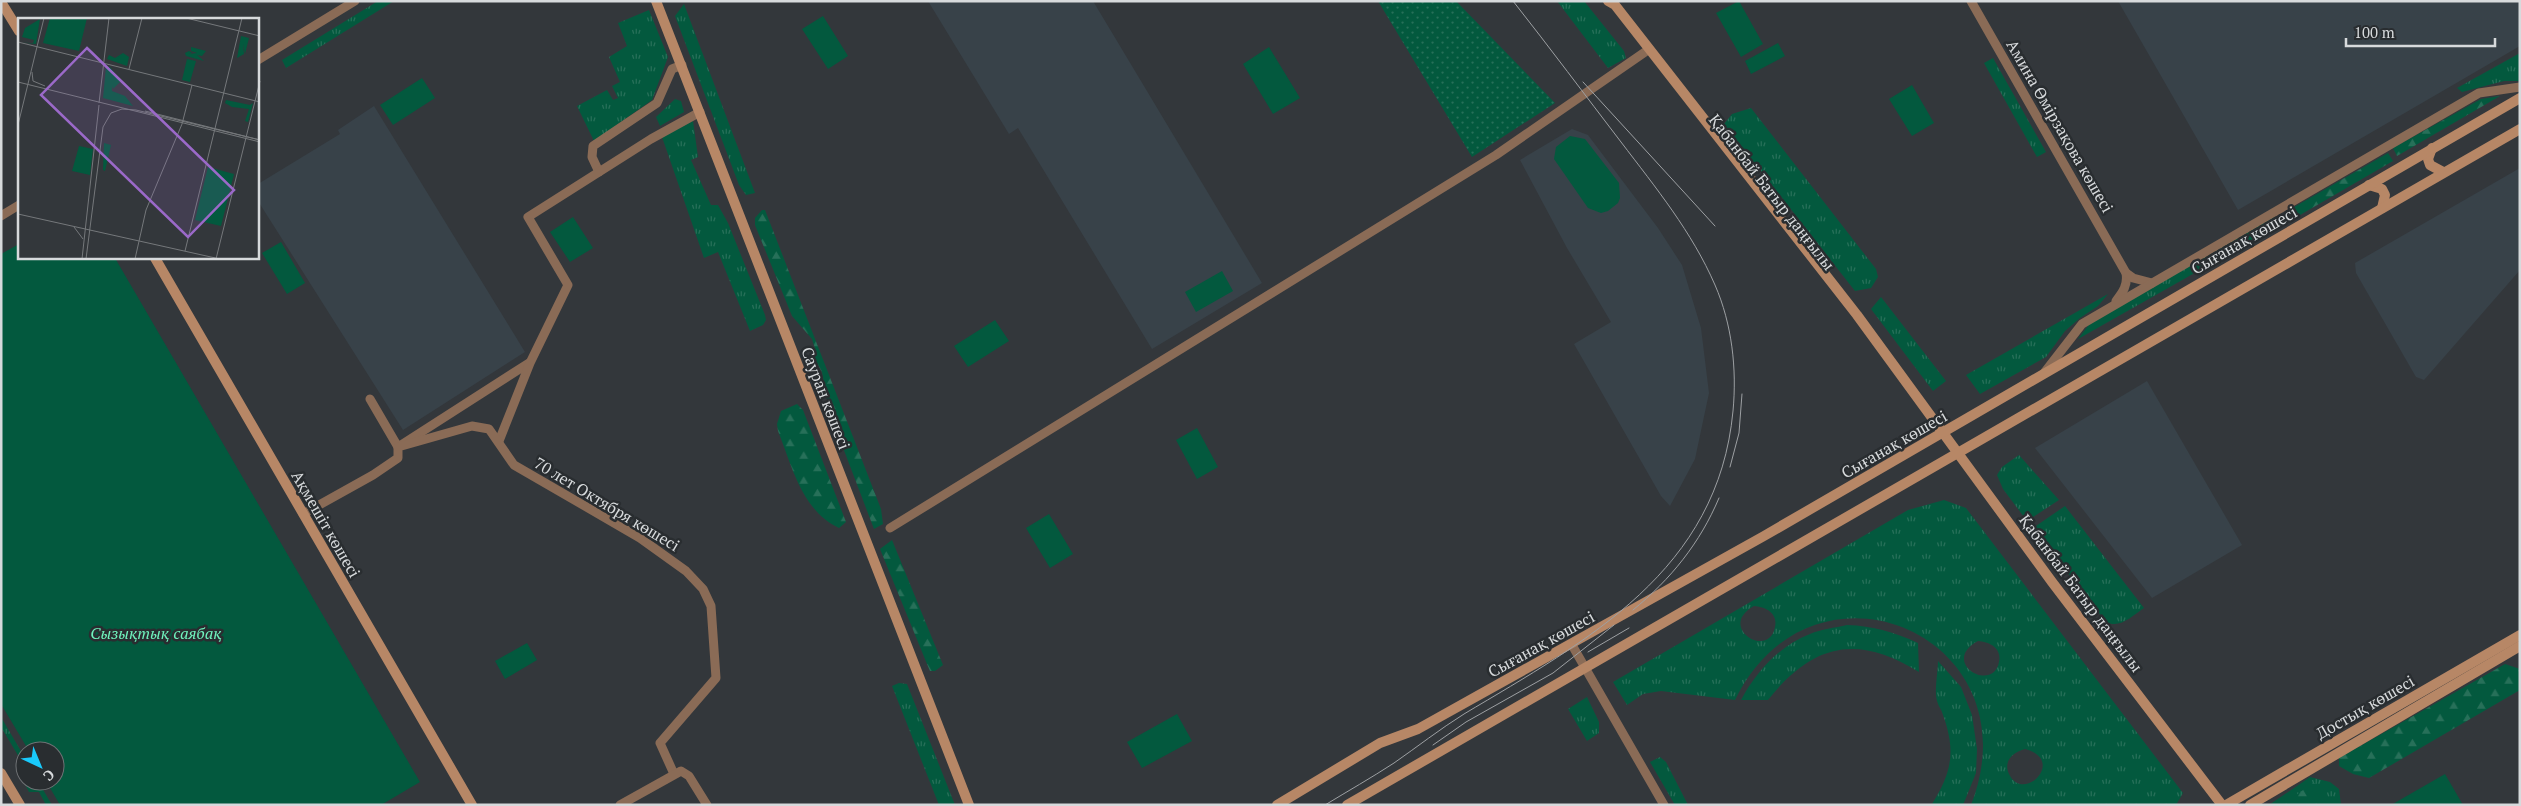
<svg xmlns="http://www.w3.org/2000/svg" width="2521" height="806" font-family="'PT Serif',serif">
  <defs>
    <pattern id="grass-tufts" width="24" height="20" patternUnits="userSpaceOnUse" patternTransform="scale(1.25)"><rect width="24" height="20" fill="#03593e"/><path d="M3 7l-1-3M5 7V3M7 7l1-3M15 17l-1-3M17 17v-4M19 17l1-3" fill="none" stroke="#277059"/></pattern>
    <pattern id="forest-firs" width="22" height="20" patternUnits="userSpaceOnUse" patternTransform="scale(1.25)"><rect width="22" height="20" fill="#03593e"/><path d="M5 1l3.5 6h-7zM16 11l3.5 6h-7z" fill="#277059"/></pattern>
    <pattern id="garden-dots" width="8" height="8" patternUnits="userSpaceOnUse" patternTransform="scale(1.25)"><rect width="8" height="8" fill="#03593e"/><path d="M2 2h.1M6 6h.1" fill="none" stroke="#277059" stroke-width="1.8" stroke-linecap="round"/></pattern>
  </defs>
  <rect width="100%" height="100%" fill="#33373b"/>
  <g fill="#384249">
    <polygon points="928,1 1093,1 1262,283 1152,349 1018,128 1009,134"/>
    <polygon points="2118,1 2520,1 2520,46 2238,210"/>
    <polygon points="374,106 525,352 403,430 258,201 258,184 340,134 338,130"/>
    <polygon points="1572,129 1588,135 1658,228 1682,265 1701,328 1709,393 1695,459 1670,506 1661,496 1574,344 1611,322 1567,248 1520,160"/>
    <polygon points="2520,168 2520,270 2424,380 2416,377 2356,273 2355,263"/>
    <polygon points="2147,381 2242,545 2152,598 2035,448"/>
  </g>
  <g fill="url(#grass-tufts)" fill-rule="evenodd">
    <polygon points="378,1 394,1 286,68 282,60"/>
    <polygon points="1557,1 1584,1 1624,51 1626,58 1608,68"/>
    <polygon points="684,4 755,193 746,195 739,185 675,16"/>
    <polygon points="649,10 668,57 652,100 594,141 577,106 607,90 613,100 618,98 612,86 620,82 609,57 627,46 618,23"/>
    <polygon points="2520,53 2520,81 2504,81 2462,92 2457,88"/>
    <polygon points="1993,58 2046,152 2037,157 1984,63"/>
    <polygon points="675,99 681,101 684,112 660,126 656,117"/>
    <polygon points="1751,108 1876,269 1878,277 1871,288 1855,291 1724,124 1732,114"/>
    <polygon points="693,121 698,157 691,160 711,205 718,205 728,223 765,315 766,320 763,325 750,331 718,252 704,258 662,137"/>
    <polygon points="2273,217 2283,223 2078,339 2091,322"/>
    <polygon points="2108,294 2098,306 2080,318 2065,331 2046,357 1980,394 1966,375"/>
    <polygon points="1881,297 1946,381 1933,391 1871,309"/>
    <polygon points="2019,455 2059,500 2027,521 2003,489 1997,475 2002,467"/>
    <path d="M1944,500L1966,508L2183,793L2176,805H1971C2037,636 1813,540 1735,700L1661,691L1643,694L1627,705L1613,682L1908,510ZM1754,606C1766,607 1778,613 1775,627C1769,660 1716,627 1754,606ZM1978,641C1990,642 2002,648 1999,662C1993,694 1939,662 1978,641ZM2025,749C2067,760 2023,804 2009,774C2003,761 2013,752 2025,749Z"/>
    <path d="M2065,506L2144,608C2132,616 2120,629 2106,622L2033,528Z"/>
    <path d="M1847,625C1873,626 1894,632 1918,643L1919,672C1857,633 1812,644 1768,700H1741C1756,672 1779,646 1810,634C1821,629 1835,628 1847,625Z"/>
    <path d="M1938,661L1961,687L1972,715L1977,749L1976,773L1963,805L1932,804C1952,772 1956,751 1943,715C1942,710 1938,706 1937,701C1934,689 1938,673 1938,661Z"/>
    <polygon points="899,683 907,684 955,805 939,805 892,686"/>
    <polygon points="1587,697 1599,722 1599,733 1587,741 1568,709"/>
    <polygon points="1,717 25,758 25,781 38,781 52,805 46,805 39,792 29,792 18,771 22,762 1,727"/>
    <polygon points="1660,757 1666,762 1688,805 1675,805 1650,762"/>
    <polygon points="2310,777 2330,782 2339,789 2341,805 2269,805"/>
  </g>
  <g fill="url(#forest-firs)">
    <polygon points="2500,96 2397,156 2393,148 2481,99"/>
    <polygon points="2388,153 2393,161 2300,215 2289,210"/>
    <polygon points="762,210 765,210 881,509 883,524 874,529 829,411 822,372 812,354 816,352 812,339 792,316 755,225 755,218"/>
    <path d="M797,404L803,410L846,522L839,528C802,511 792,466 778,431L777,424L781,411Z"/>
    <polygon points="892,540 943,665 935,671 930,671 927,664 880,549"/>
    <polygon points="2505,664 2520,669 2520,690 2369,778 2353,774 2339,766 2339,758"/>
    <polygon points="2313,783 2328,787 2301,805 2293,805 2289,800"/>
  </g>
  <g fill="#03593e">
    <polygon points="1739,1 1763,44 1741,57 1716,13"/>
    <polygon points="823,16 848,56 828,69 802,29"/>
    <polygon points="1778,43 1785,56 1751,74 1745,61"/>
    <polygon points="1269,47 1300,98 1273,114 1243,64"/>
    <polygon points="422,78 435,98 393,125 380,105"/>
    <polygon points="1912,85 1934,123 1912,136 1889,99"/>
    <polygon points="1570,136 1585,139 1619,183 1620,198 1618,203 1608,211 1601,213 1588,208 1554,159 1556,147"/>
    <polygon points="573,217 593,248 570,262 550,232"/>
    <polygon points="281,242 305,283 287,294 262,253"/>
    <polygon points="19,244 19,258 115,258 420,782 381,805 60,805 46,781 55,781 55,751 29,751 1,704 1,254"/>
    <polygon points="1222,271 1233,291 1196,312 1185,292"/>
    <polygon points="995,320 1009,341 968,367 954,346"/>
    <polygon points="1197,428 1218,467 1197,479 1176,440"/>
    <polygon points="1049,514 1073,554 1050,568 1026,528"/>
    <polygon points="527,643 537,660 505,679 495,661"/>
    <polygon points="1177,714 1192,741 1142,768 1127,742"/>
    <polygon points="2445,774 2463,805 2391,805"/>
  </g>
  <polygon fill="url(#garden-dots)" points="1378,1 1456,1 1555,103 1472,157"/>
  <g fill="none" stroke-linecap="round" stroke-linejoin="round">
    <g stroke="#8a6b56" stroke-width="9">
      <path d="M1971,1L2126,273C2128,285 2123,292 2116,301"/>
      <polyline points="258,60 355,1"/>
      <polyline points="599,172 592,157 593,146 657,103 672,69 682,65"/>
      <polyline points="1,216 19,205"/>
      <polyline points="2126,273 2133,278 2152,283"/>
      <polyline points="2044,373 2082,324 2479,93 2520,87"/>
      <polyline points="370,399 398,447 529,363"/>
      <polyline points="499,441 530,363 568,285 528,217 651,139 700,112"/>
      <polyline points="303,514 373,475 398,458 398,447 472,426 489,429 514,465 640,538 686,571 703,589 711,606 716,678 660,743 674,774"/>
      <polyline points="890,528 1496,155 1645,52"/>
      <polyline points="1572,645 1664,805"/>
      <polyline points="620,805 681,771 689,776 707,805"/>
    </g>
    <g stroke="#b78766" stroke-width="10">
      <polyline points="656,1 969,805"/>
      <polyline points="1608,1 1615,5 1857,315 2052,582 2222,805"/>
      <polyline points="1,2 19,31"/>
      <polyline points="2432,148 2428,159 2430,165 2443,172"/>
      <polyline points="2369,185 2382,189 2385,195 2382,208"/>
      <polyline points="155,258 472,805"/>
      <polyline points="1,773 20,805"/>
      <polyline points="1277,805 1380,743 1418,729 1764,536 2520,98"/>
      <polyline points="1347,805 2520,129"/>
      <polyline points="2226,805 2520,635"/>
      <polyline points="2250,805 2520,646"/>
    </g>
    <g stroke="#9da0a3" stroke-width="1">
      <polyline points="1583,82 1715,226"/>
      <polyline points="1730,467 1739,433 1742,394"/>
      <path d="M1633,610C1671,579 1700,543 1719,498"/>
      <polyline points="1588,652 1629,628"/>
      <polyline points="1433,745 1466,722 1553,673 1614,625"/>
      <path d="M1325,805C1348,791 1371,778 1394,763C1417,747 1440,729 1464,714C1588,640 1718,571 1733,411C1737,369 1732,324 1715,285C1692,232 1656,188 1621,142C1585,95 1550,48 1513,1"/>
    </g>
  </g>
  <g text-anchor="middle" stroke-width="5" stroke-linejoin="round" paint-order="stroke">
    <g font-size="16" fill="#d7dadc" stroke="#292d30">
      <text transform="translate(2060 126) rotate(60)" y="6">Амина Өмірзақова көшесі</text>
      <text transform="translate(1772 192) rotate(52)" y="6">Қабанбай Батыр даңғылы</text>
      <text transform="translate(2244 240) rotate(-30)" y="6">Сығанақ көшесі</text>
      <text transform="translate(826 398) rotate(69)" y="6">Сауран көшесі</text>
      <text transform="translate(1894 444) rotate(-30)" y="6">Сығанақ көшесі</text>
      <text transform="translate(607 504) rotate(31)" y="6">70 лет Октября көшесі</text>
      <text transform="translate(326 524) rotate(60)" y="6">Ақмешіт көшесі</text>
      <text transform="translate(2081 593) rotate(53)" y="6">Қабанбай Батыр даңғылы</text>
      <text transform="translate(1541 644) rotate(-29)" y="6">Сығанақ көшесі</text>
      <text transform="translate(2365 707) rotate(-30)" y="6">Достық көшесі</text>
    </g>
    <g font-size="16" font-style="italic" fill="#6ff3bd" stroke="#292d30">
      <text x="156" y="639">Сызықтық саябақ</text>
    </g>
  </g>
  <g transform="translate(18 18)">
    <rect width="241" height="241" fill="#33373b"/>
    <path d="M22,1L18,26L4,24L15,26L16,22L4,19L7,10ZM173,29L188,33L184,38L179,37L186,43L168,38L167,35L171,33L174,35L171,36L179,35L173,33ZM88,49H92L103,63L95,71L94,68V73L107,78L115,88L85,80ZM208,82L232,87L235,85L230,104L227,103L231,91L214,89L207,85ZM61,128L75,131L72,157L54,153Z" fill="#03593e"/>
    <path d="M223,18L231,20L227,36L225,26L226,36L219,40Z" fill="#03593e"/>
    <path d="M32,0H69L61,33L25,25ZM105,35L111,39L109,48L89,41L91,37L97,40ZM169,41L178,43L172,64L164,62ZM190,149L216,156L203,208L177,202Z" fill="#03593e"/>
    <path d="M86,125L93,127L87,153L85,152Z" fill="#03593e"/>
    <path fill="none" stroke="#75787b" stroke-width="1" d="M168,0L242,18M0,24L242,84M111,51L124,0M14,54L15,63L27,68M0,64L242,124M81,85L91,0M127,93L242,122M0,107L26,0M0,196L202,241M56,209L65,221M167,233L224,0M64,241L81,87M68,241L85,109L93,95L104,91L118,92L242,122M117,241L128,192L164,106L174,67M198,241L242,63"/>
    <path fill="#9b69c9" fill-opacity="0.15" stroke="#9b69c9" stroke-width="2.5" d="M69,30L216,172L170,219L23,77Z"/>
    <rect width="241" height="241" fill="none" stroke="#d7dadc" stroke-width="2.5"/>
  </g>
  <rect width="2521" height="806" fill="none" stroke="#d7dadc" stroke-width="5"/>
  <g transform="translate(40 766) rotate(136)"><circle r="24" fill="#292d30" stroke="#6f7275"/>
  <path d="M0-4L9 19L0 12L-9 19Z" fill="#19cafc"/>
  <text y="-8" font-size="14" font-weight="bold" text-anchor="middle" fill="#d7dadc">С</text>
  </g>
  <path d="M2346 38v8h149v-8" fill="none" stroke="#d7dadc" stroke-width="2.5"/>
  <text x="2354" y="38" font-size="15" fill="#d7dadc" stroke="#292d30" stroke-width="4" paint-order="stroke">100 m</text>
</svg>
